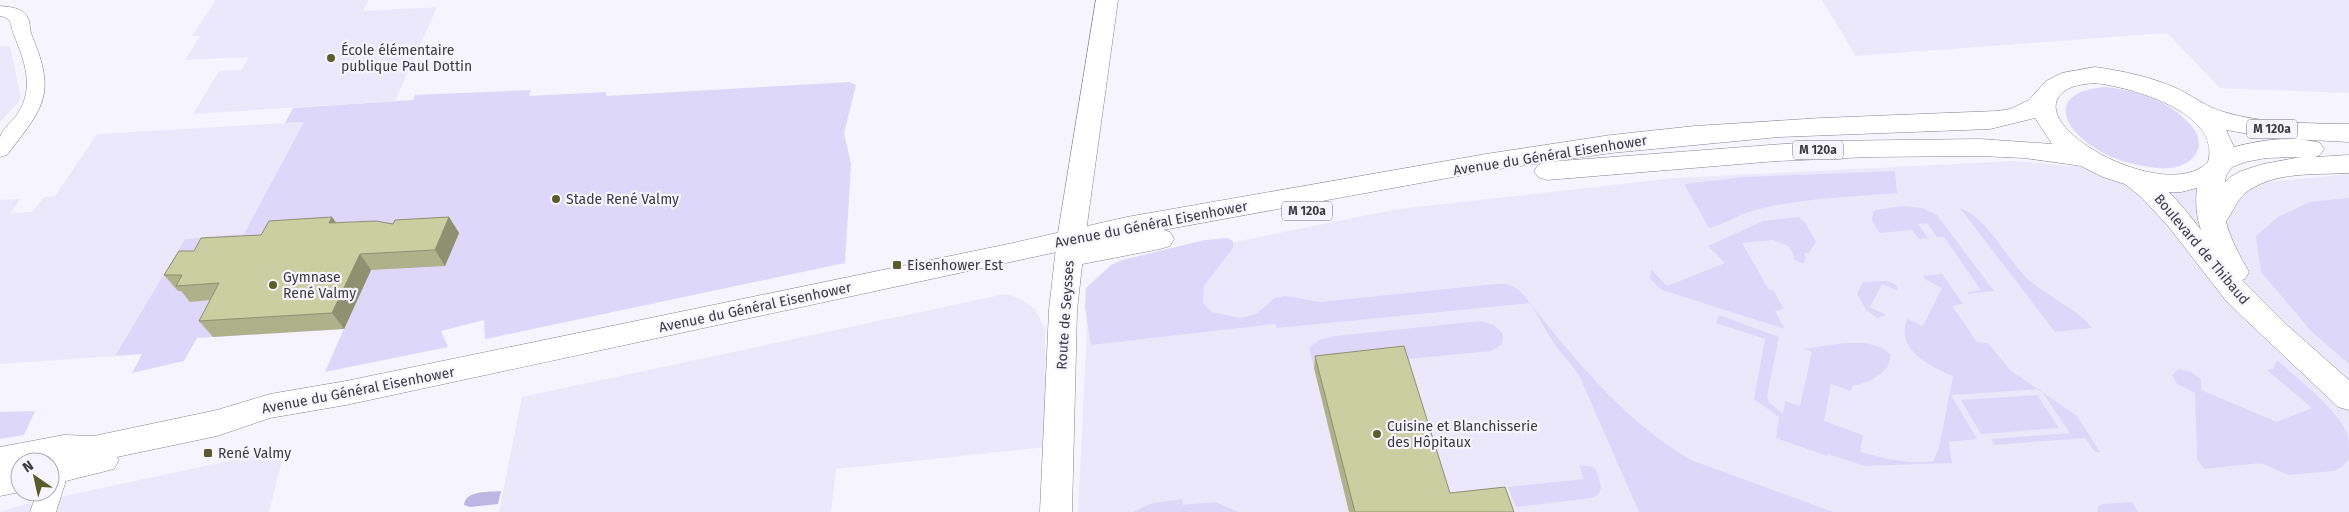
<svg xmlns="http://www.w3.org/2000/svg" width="2349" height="512" font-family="'Fira Sans',sans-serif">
  <rect width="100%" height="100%" fill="#f6f4fe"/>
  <g fill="#ebe8fc">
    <polygon points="216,0 369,0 363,11 437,7 395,101 193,114 219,71 241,70 249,57 185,60 200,36 192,36"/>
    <polygon points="1822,0 2349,0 2349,93 2220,88 2167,33 1856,56"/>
    <polygon points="0,46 10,46 21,99 0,122"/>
    <polygon points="304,122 244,235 185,239 115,356 0,364 0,200 20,199 11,213 32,212 44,197 55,196 97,134"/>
    <polygon points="2015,161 2259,183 2349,174 2349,512 1078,512 1089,288 1115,266 1398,209 1675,178"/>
    <polygon points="1005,294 1021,299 1035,309 1045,328 1046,447 836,469 831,512 499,512 522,397"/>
    <polygon points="285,449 269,512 0,512 22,505"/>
  </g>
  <g fill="#ddd7fa">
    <polygon points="849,82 856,85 844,133 851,164 845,263 485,339 484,320 441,331 448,347 325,372 344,329 197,338 184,361 132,373 142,354 115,356 185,239 244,234 304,122 285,123 293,108 413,100 415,95 531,90 529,96 606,92 606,96"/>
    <path d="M2107,87C2136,91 2165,99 2186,120C2216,148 2189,172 2156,168C2134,165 2113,160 2095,148C2055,122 2053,90 2107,87Z"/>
    <path d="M1895,171L1897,193C1850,197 1801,198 1755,210C1739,214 1726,224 1709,228L1684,184L1744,177Z"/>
    <polygon points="2349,198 2349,364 2311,331 2261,272 2256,236 2278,217 2310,202"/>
    <polygon points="1902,206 1922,208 1937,215 1994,291 1969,294 1968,292 1981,290 1944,237 1937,237 1927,223 1918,224 1928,238 1919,239 1912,230 1880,233 1872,221 1873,212 1876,210"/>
    <path d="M1960,208C1985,216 2005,255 2023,274C2042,295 2078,308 2092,328L2055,332Z"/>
    <polygon points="1799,217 1806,224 1816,242 1809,253 1804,253 1806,258 1803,264 1793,259 1795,257 1788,246 1773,240 1742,243 1769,290 1773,290 1784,309 1775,311 1785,329 1662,290 1650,279 1651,269 1667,286 1725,263 1708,246 1763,221"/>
    <path d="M1227,238L1233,241V248L1204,286L1203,304L1212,312L1240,318L1256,314L1275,298L1285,296L1320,302L1495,284C1506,283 1513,284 1522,293C1570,354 1623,421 1691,460L1833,512H1639L1579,375L1553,342L1530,303L1277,328L1275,324L1091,345L1085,308L1086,288L1111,265L1122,260L1205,240Z"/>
    <path d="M1942,274L1963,304L1952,306L1977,342L1988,343L2010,370L2077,416L2100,452H2095L2085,438L1995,445L1991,439L2070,433L2040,389L1951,395L1977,439L1949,442L1952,463L1865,466L1828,454L1827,456L1776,438L1779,417L1754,399L1765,339L1716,323L1719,315L1779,337L1767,396L1769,402L1783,414L1785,401L1800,406L1812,352L1804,349C1831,346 1870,334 1891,355C1889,374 1869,383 1852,386L1851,391L1831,384L1824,421L1863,435L1860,452C1884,458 1909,465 1933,461L1939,448L1953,376C1930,366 1895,350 1907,319L1923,326L1942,288L1926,280L1923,276Z"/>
    <polygon points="1888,281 1896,285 1898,291 1882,284 1870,307 1886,315 1878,318 1867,311 1857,294 1863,282"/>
    <polygon points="1481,321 1494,325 1503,334 1502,344 1491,351 1314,368 1309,348 1319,340 1335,336"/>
    <path d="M2277,360C2297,378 2341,412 2348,436C2349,442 2349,452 2349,459L2342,467L2334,471L2288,475L2261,463L2204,469L2197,459L2195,393L2177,384L2172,375L2178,369L2189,371L2201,379V390L2277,422L2312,408L2267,370L2273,369Z"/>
    <polygon points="2037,395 2059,428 1981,434 1961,400"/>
    <polygon points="35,411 24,435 0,439 0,412"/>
    <polygon points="1579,465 1594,467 1598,474 1601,488 1598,495 1592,498 1516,507 1508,487 1584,479"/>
    <polygon points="1182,499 1183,505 1215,502 1239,512 1133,512 1153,503"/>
    <polygon points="2132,502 2138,512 2097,512 2098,507 2102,504"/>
  </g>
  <path fill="#beb6e2" d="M501,491L498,504L470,507L464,505C465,490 490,492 501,491Z"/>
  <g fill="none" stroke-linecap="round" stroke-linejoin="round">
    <defs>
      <g id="street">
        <path d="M0,6C11,7 26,8 29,21C30,26 30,31 32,36C57,95 43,108 7,155L0,157C0,151 0,143 0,137C2,129 14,120 18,113C35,87 24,60 14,35C10,25 13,18 0,16Z"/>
        <polygon points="61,448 70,451 73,458 56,512 30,512 37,492 50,492 50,462 47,462 52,451"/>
      </g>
      <g id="secondary">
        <polygon points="1096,0 1118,0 1085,239 1077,310 1072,512 1040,512 1049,310 1057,239"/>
        <path d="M2214,163L2223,166L2227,172C2217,213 2229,237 2249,272L2245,279L2242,280L2288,326L2349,380V410L2338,407L2227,302L2168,226L2141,197L2125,184L2121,178L2125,172C2129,170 2132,169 2136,169C2157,173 2188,213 2201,230C2194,209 2194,184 2205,166Z"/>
      </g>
      <path id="primary" d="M2095,67C2123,71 2151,77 2176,88C2193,96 2206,107 2224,112C2264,124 2307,123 2349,124V142L2273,138L2226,130L2234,147C2260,140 2293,135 2320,143L2324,149L2320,155L2315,157L2349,155V173C2317,175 2276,171 2248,191C2229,204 2231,236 2202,227L2198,220L2222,185L2230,177L2241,171L2263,164L2301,157L2266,158L2245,162L2232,167L2225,177L2216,183L2181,192H2158L2134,187L2103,177L2081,166L2068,164L2024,158L1980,156L1869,157L1777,161L1547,180L1538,177L1534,171L1538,165L1547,162L1823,141L1980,139L2052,144L2035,118L1990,129L1779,137L1611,153L1486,171L1163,230L1170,232L1174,239L1170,246L1160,249L1077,265L1067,262L1063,255L1066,250L346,405L270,418L217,436L117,457L119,460L114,469L50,485V462H20V492L0,496V447L64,435L94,436L217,410L270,394L346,381L1013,243L1127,217L1486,154L1611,135L1695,126L1822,118L1997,111L2010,109L2029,100L2046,81L2062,73ZM2095,83C2130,87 2222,112 2208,162C2166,205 2024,127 2062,93C2071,85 2084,84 2095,83Z"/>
    </defs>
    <use href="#street" stroke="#84828e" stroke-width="1"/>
    <use href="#secondary" stroke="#84828e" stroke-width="1"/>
    <use href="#primary" stroke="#84828e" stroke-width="1"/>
    <use href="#street" fill="#fff" fill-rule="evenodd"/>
    <use href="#secondary" fill="#fff" fill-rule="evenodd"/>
    <use href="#primary" fill="#fff" fill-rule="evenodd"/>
  </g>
  <g fill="#afb18a">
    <polygon points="332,217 336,223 393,224 449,217 459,233 445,266 371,270 344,329 213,337 199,321 210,300 190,302 181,291 178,291 164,275 194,251"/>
    <polygon points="1315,356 1450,493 1514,512 1349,512 1314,368"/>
  </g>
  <g fill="#8e9070">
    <polygon points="332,217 344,234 329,223"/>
    <polygon points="449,217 459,233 445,266 435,250"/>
    <polygon points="360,254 371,270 344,329 332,313"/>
  </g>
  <g fill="#cbcea0" stroke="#8e9070">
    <polygon points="332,217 329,223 376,221 393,224 395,220 449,217 435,250 360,254 332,313 199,321 219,283 176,286 182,275 164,275 179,251 194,251 201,238 261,235 269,221"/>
    <polygon points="1404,346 1450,493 1505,487 1514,512 1355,512 1315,356"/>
  </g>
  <g fill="#5a5c29" stroke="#f6f4fe" stroke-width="2">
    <circle cx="331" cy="58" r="5"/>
    <circle cx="556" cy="199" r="5"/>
    <rect x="892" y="260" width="10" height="10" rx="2.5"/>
    <circle cx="273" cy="285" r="5"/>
    <circle cx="1377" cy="434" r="5"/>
    <rect x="203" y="448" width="10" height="10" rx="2.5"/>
  </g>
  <g text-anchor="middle" stroke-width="4.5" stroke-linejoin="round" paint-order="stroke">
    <g fill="#f6f4fe" stroke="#737278" stroke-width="1">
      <rect x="2247" y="119.5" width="50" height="19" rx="4"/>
      <rect x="1793" y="140.5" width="50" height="19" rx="4"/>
      <rect x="1282" y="201.5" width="50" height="19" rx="4"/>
    </g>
    <g font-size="12" font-weight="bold" fill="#3b3a3f">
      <text x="2272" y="133">M 120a</text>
      <text x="1818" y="154">M 120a</text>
      <text x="1307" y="215">M 120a</text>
    </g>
    <g font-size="14" fill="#3b3a3f" stroke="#f6f4fe" text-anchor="start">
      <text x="341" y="55">École élémentaire<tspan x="341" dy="16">publique Paul Dottin</tspan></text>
      <text x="566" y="204">Stade René Valmy</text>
      <text x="907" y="270">Eisenhower Est</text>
      <text x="283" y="282">Gymnase<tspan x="283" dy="16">René Valmy</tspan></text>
      <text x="1387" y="431">Cuisine et Blanchisserie<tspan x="1387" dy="16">des Hôpitaux</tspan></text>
      <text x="218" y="458">René Valmy</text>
    </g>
    <g font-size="14" fill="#3b3a3f" stroke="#f6f4fe">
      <text transform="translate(1550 155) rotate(-9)" y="5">Avenue du Général Eisenhower</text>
      <text transform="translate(1151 224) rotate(-11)" y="5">Avenue du Général Eisenhower</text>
      <text transform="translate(2202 249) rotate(50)" y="5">Boulevard de Thibaud</text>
      <text transform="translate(755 307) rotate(-12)" y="5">Avenue du Général Eisenhower</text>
      <text transform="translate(1065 315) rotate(-86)" y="5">Route de Seysses</text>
      <text transform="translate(358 390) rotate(-11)" y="5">Avenue du Général Eisenhower</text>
    </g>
  </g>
  <g transform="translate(35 477) rotate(326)"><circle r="24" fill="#f6f4fe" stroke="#abaab2"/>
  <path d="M0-4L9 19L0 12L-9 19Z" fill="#5a5c29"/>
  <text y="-8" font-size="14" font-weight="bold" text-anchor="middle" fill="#3b3a3f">N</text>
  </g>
</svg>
